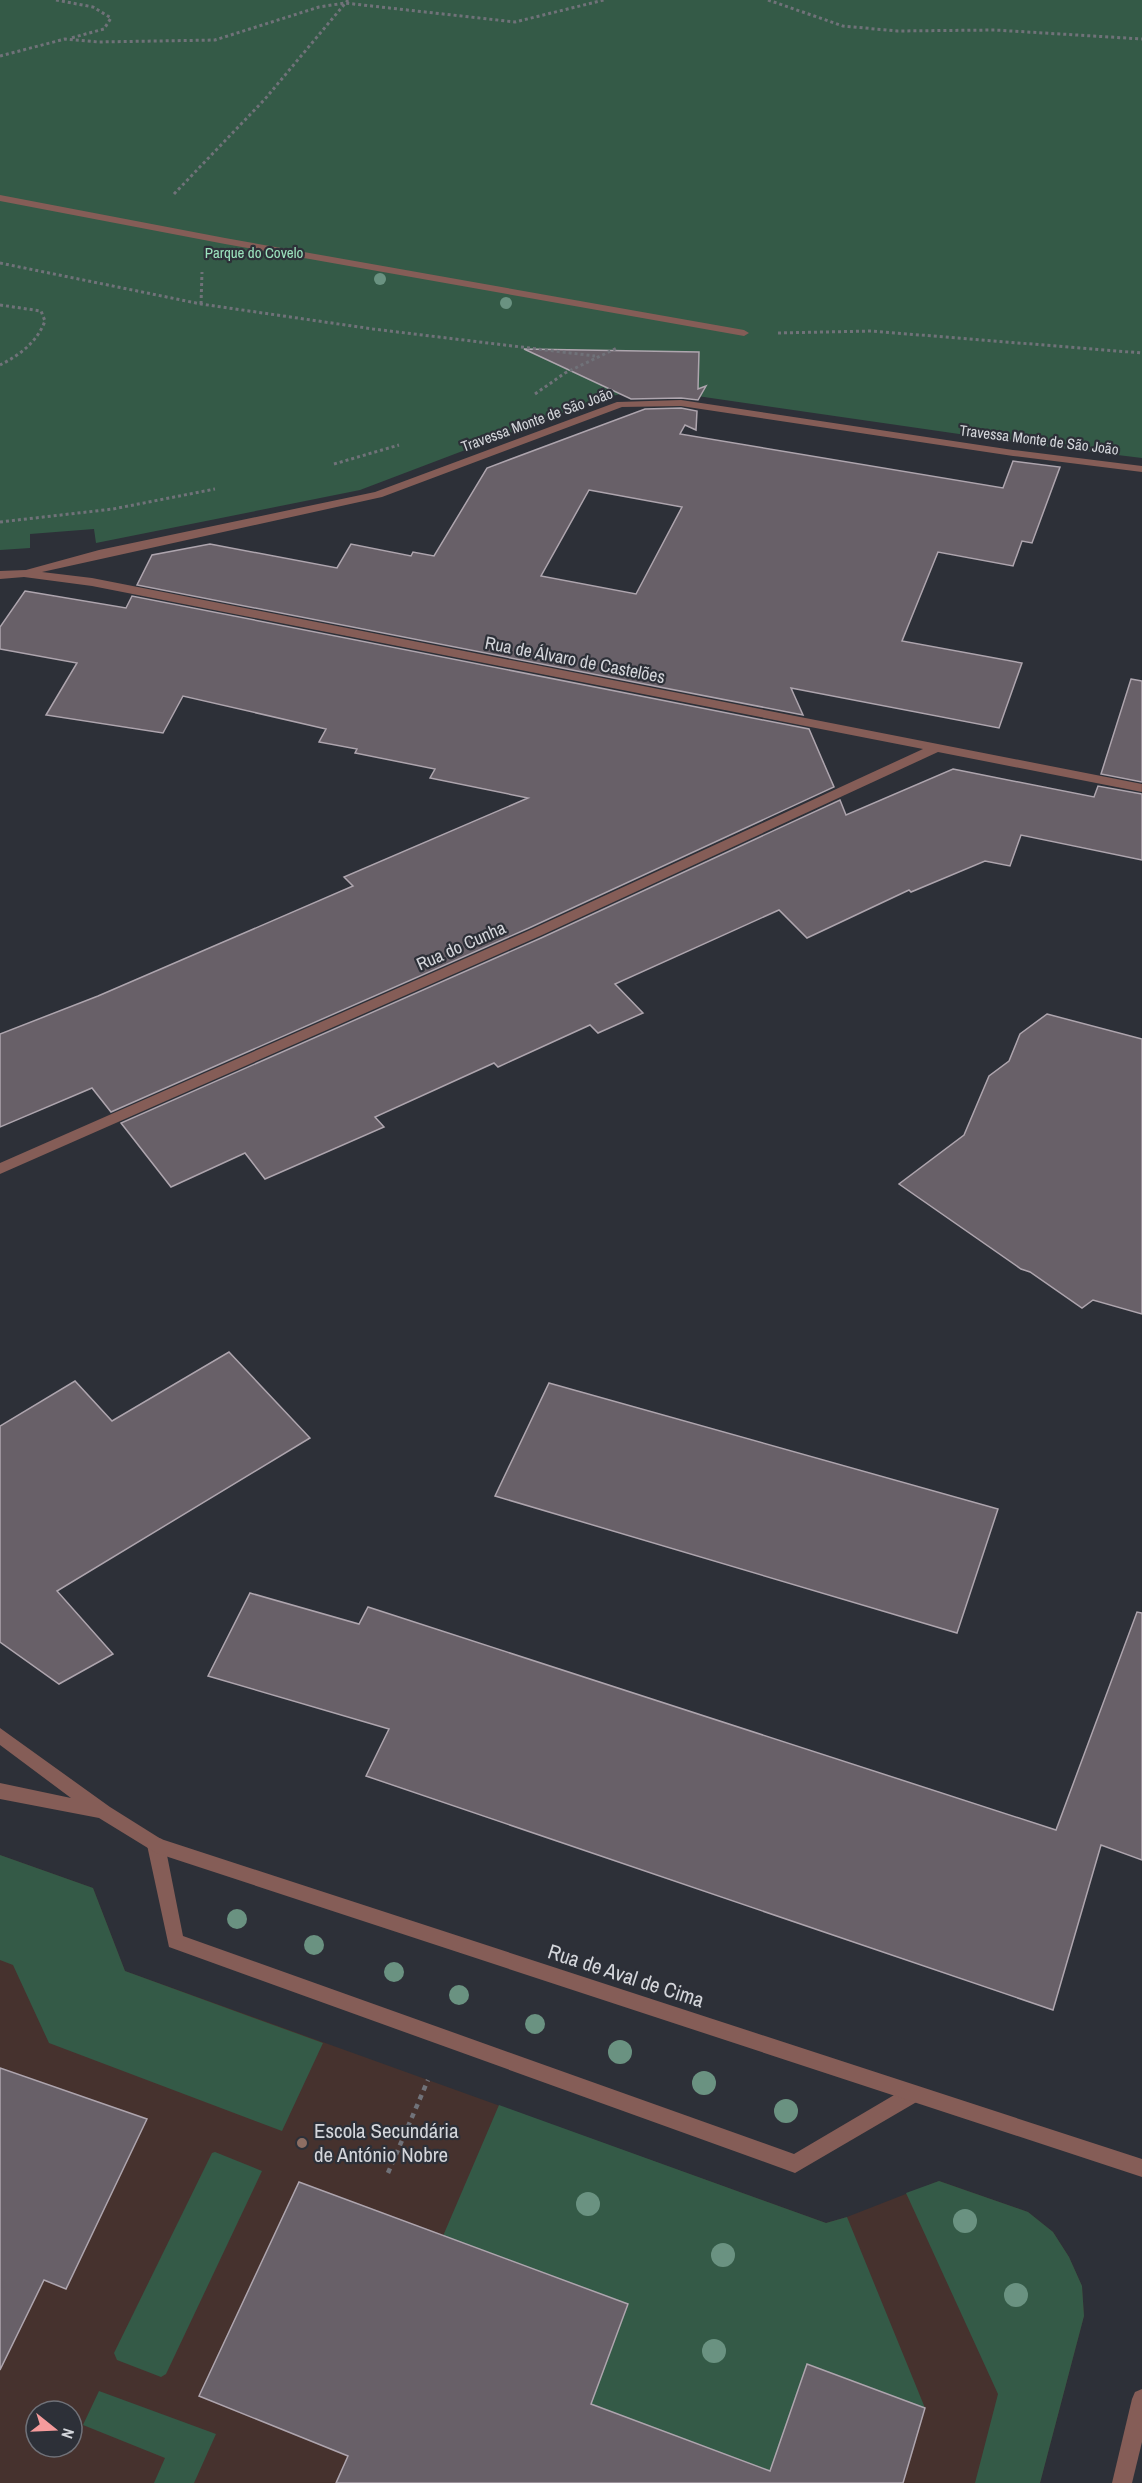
<svg xmlns="http://www.w3.org/2000/svg" width="1142" height="2483" font-family="'Archivo Narrow',sans-serif">
  <rect width="100%" height="100%" fill="#2d3038"/>
  <path fill="#46322e" fill-rule="evenodd" d="M0,1855L93,1888L125,1971L826,2223L847,2217L939,2181L1028,2212L1053,2232L1069,2257L1082,2286L1084,2316L1040,2483H0ZM36,2411H72V2447H36Z"/>
  <g fill="#345a47">
    <polygon points="0,0 1142,0 1142,458 1028,444 663,391 621,394 599,399 360,490 96,543 94,529 30,534 30,548 0,550"/>
    <polygon points="0,1855 93,1888 125,1971 323,2043 282,2131 49,2043 13,1965 0,1960"/>
    <polygon points="499,2105 826,2223 847,2217 925,2408 807,2364 770,2471 591,2404 628,2304 443,2236"/>
    <polygon points="215,2152 262,2171 166,2374 161,2377 117,2360 114,2353 212,2153"/>
    <polygon points="939,2181 1028,2212 1053,2232 1069,2257 1082,2286 1084,2316 1040,2483 975,2483 998,2394 906,2193"/>
    <polygon points="99,2391 216,2434 194,2483 154,2483 165,2458 83,2425"/>
  </g>
  <g fill="#686068" stroke="#aea5ae" stroke-width="1.5" fill-rule="evenodd">
    <polygon points="524,349 699,352 698,389 706,386 698,400 681,398 631,399"/>
    <path d="M681,408L697,411L696,430L685,425L680,434L1003,488L1013,461L1060,467L1032,543L1022,541L1013,566L938,552L902,641L1022,663L999,728L791,688L803,715L137,585L152,555L210,544L337,568L351,544L411,556L413,552L434,556L487,468L645,409ZM589,490L682,507L636,594L541,576Z"/>
    <polygon points="25,591 126,608 132,596 809,729 834,787 529,928 111,1112 92,1088 0,1127 0,1034 98,996 353,886 344,877 528,798 430,778 435,769 355,753 357,749 319,742 326,729 183,696 163,733 46,715 77,663 0,649 0,627"/>
    <polygon points="1131,679 1142,681 1142,782 1101,774"/>
    <polygon points="953,769 1094,797 1098,786 1142,794 1142,860 1021,835 1010,866 985,861 911,892 909,890 807,938 779,910 615,984 643,1013 598,1033 590,1025 498,1067 494,1063 375,1117 384,1127 265,1179 245,1153 171,1187 121,1123 541,938 840,800 846,815"/>
    <polygon points="1047,1014 1142,1039 1142,1314 1093,1300 1082,1308 1030,1272 1021,1269 899,1184 964,1135 989,1076 1009,1061 1020,1034"/>
    <polygon points="229,1352 310,1438 57,1591 113,1654 59,1684 0,1642 0,1426 75,1381 112,1421"/>
    <polygon points="549,1383 998,1509 957,1633 495,1496"/>
    <polygon points="250,1593 359,1624 368,1607 1056,1830 1137,1612 1142,1613 1142,1860 1101,1845 1053,2010 366,1776 389,1729 208,1676"/>
    <polygon points="0,2068 147,2119 66,2289 44,2280 0,2370"/>
    <polygon points="299,2182 628,2304 591,2404 770,2471 807,2364 925,2408 903,2483 336,2483 348,2456 199,2396"/>
  </g>
  <g fill="none" stroke-linecap="round" stroke-linejoin="round">
    <g stroke="#707279" stroke-width="3" stroke-dasharray="3 3" stroke-linecap="butt">
      <polyline points="56,0 93,7 111,18 104,29 71,38"/>
      <polyline points="768,0 843,26 897,31 995,30 1142,39"/>
      <polyline points="0,56 65,39 98,42 215,40 319,7 345,3 515,22 604,0"/>
      <polyline points="174,194 265,99 348,0"/>
      <polyline points="0,263 201,304 373,329 595,356"/>
      <polyline points="201,304 202,272"/>
      <path d="M0,305L41,311L45,321C37,342 20,355 0,365"/>
      <polyline points="778,333 871,331 1142,353"/>
      <polyline points="535,394 565,373 617,348"/>
      <polyline points="334,464 399,445"/>
      <polyline points="0,522 113,509 215,489"/>
    </g>
    <polyline stroke="#707279" stroke-width="4.5" stroke-dasharray="5 5" stroke-linecap="butt" points="388,2173 428,2080"/>
    <g fill="#855d57" fill-rule="evenodd">
      <polygon points="0,195 225,238 744,330 749,333 744,336 225,244 0,201"/>
      <polygon points="156,1837 162,1839 165,1845 183,1936 794,2154 906,2088 913,2085 920,2088 922,2094 920,2100 795,2173 169,1947 147,1845 150,1839"/>
    </g>
    <g fill="#855d57" fill-rule="evenodd">
      <polygon points="681,400 1013,450 1142,466 1142,472 1013,456 681,406 622,407 382,497 42,572 92,578 1142,784 1142,792 938,752 540,936 0,1174 0,1163 530,930 923,749 92,586 24,577 0,579 0,571 26,570 99,550 375,492 617,402"/>
      <polygon points="0,1728 110,1807 161,1839 1142,2159 1142,2177 156,1853 99,1818 0,1799 0,1783 71,1798 0,1745"/>
      <polygon points="1142,2389 1142,2442 1132,2483 1112,2483 1132,2399 1135,2392"/>
    </g>
  </g>
  <g fill="#6a9281">
    <circle cx="380" cy="279" r="6"/>
    <circle cx="506" cy="303" r="6"/>
    <circle cx="237" cy="1919" r="10"/>
    <circle cx="314" cy="1945" r="10"/>
    <circle cx="394" cy="1972" r="10"/>
    <circle cx="459" cy="1995" r="10"/>
    <circle cx="535" cy="2024" r="10"/>
    <circle cx="620" cy="2052" r="12"/>
    <circle cx="704" cy="2083" r="12"/>
    <circle cx="786" cy="2111" r="12"/>
    <circle cx="588" cy="2204" r="12"/>
    <circle cx="965" cy="2221" r="12"/>
    <circle cx="723" cy="2255" r="12"/>
    <circle cx="1016" cy="2295" r="12"/>
    <circle cx="714" cy="2351" r="12"/>
  </g>
  <circle fill="#8d6e63" stroke="#2d3038" stroke-width="2" cx="302" cy="2143" r="6"/>
  <g text-anchor="middle" stroke-width="4.5" stroke-linejoin="round" paint-order="stroke">
    <g font-size="15" fill="#9be2bd" stroke="#2d3038">
      <text x="254" y="258">Parque do Covelo</text>
    </g>
    <g font-size="15" fill="#d4d6db" stroke="#2d3038">
      <text transform="translate(537 420) rotate(-20)" y="5">Travessa Monte de São João</text>
      <text transform="translate(1039 440) rotate(7)" y="5">Travessa Monte de São João</text>
    </g>
    <g font-size="18" fill="#d4d6db" stroke="#2d3038">
      <text transform="translate(575 660) rotate(11)" y="6">Rua de Álvaro de Castelões</text>
      <text transform="translate(461 946) rotate(-24)" y="6">Rua do Cunha</text>
    </g>
    <g font-size="21" fill="#d4d6db" stroke="#2d3038">
      <text transform="translate(626 1976) rotate(18)" y="7">Rua de Aval de Cima</text>
    </g>
    <g font-size="21" fill="#d4d6db" stroke="#2d3038" text-anchor="start">
      <text x="314" y="2138">Escola Secundária<tspan x="314" dy="24">de António Nobre</tspan></text>
    </g>
  </g>
  <g transform="translate(54 2429) rotate(108)"><circle r="28" fill="#2d3038" stroke="#707279" stroke-width="1.5"/>
  <path d="M0-4.5L10 22L0 15L-10 22Z" fill="#f59b9c"/>
  <text y="-9" font-size="16" font-weight="bold" text-anchor="middle" fill="#d4d6db">N</text>
  </g>
</svg>
